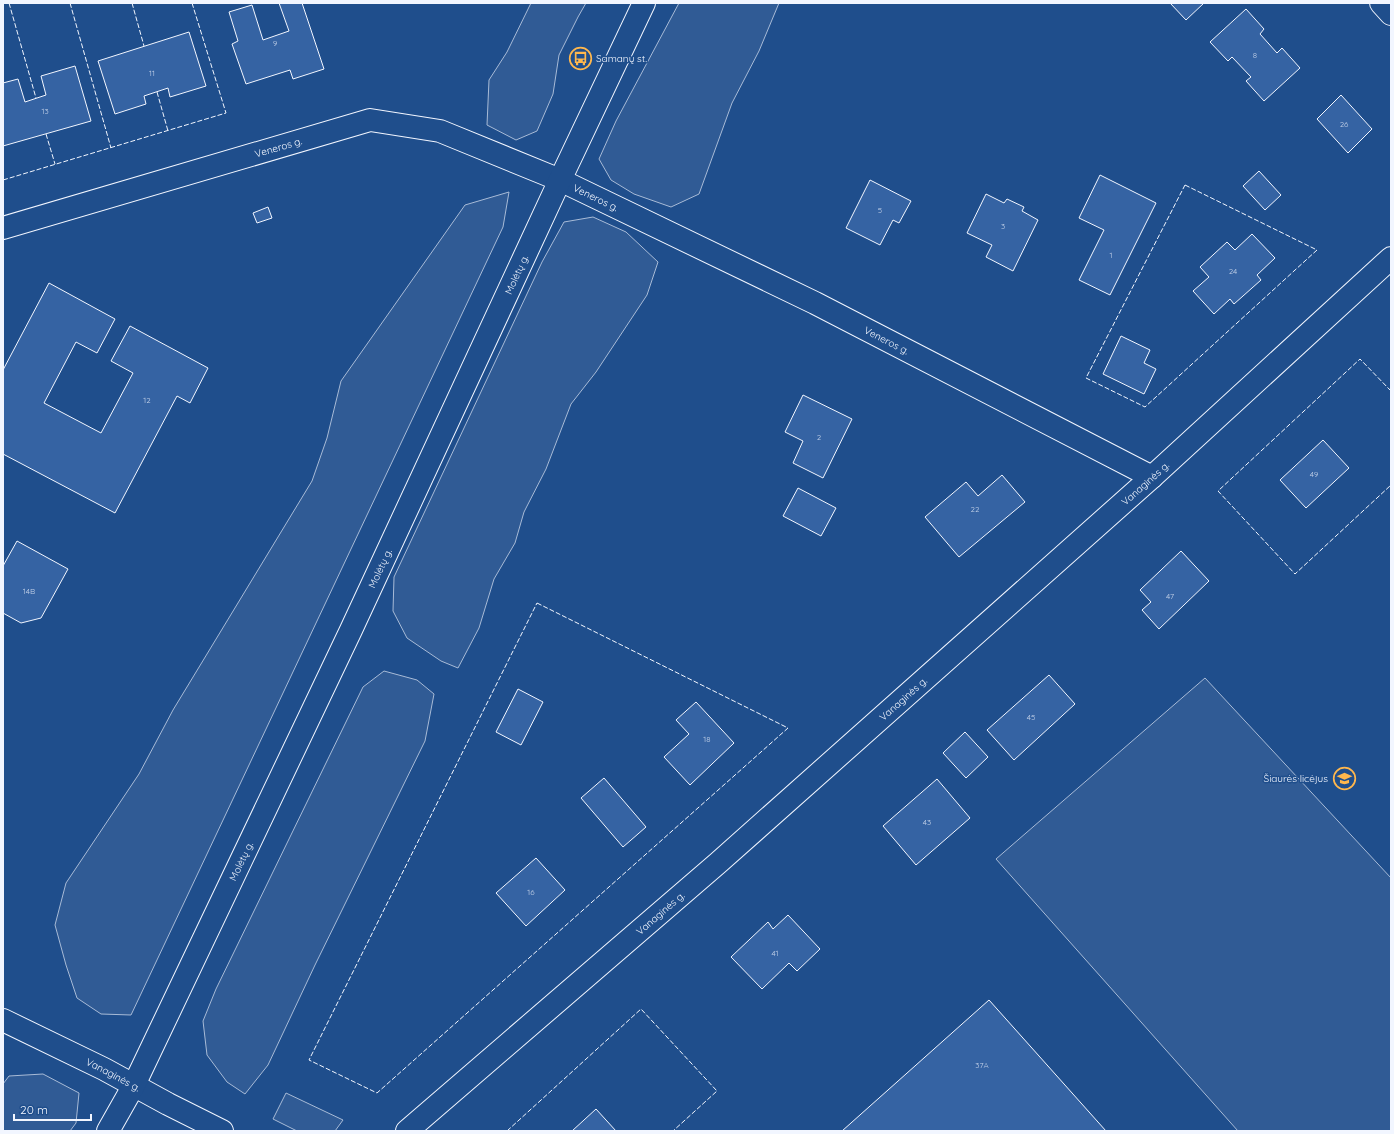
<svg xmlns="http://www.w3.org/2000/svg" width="1394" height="1134" font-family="Quicksand,sans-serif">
  <rect width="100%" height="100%" fill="#1f4e8c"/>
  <g fill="#305b95" stroke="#a8bbd7">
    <polygon points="531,3 586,3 578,17 559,55 553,94 537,131 516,140 487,125 489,80 507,52"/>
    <polygon points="679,3 779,3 759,51 732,103 699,194 671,207 634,194 611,180 599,159 616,121"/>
    <polygon points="509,192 503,227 131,1015 101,1014 77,998 66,965 55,925 66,883 139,774 173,710 312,481 327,438 341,381 465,205"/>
    <polygon points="593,217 626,232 658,262 647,295 596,372 571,404 546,469 524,512 515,543 494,579 479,628 458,668 441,661 407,638 393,611 394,577 542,262 564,222"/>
    <polygon points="384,671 417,680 434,694 425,741 315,965 268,1065 245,1094 227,1082 207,1055 203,1021 216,989 363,687"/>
    <polygon points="1205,678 1391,878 1391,1131 1238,1131 996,859"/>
    <polygon points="43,1074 79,1093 76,1123 70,1131 3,1131 3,1084 9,1076"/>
    <polygon points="286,1093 343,1120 335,1131 297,1131 273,1119"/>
  </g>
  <g fill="#3563a3" stroke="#f2f6ff">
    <polygon points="279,3 302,3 324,69 293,79 290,70 246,84 232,44 238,41 229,12 252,5 263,40 289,31"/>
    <polygon points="1170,3 1204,3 1186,20"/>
    <polygon points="1246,9 1264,29 1260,34 1277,53 1282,48 1300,68 1264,101 1246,81 1251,77 1232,57 1228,61 1210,42"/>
    <polygon points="189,32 206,86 170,97 168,88 144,96 146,104 115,114 98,61"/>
    <polygon points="75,66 91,121 3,146 3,83 18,79 25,102 46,95 41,76"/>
    <polygon points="1341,95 1372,129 1348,153 1317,119"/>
    <polygon points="1259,171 1281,195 1265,210 1243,186"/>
    <polygon points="1100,175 1156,203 1110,295 1079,280 1104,230 1079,218"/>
    <polygon points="870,180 911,201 899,223 893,220 880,245 846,228"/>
    <polygon points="986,194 1004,203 1007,199 1024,207 1022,211 1038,220 1013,271 986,257 992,245 967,233"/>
    <polygon points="268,207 272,218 257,223 253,213"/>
    <polygon points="1252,234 1275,258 1257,275 1261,280 1234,304 1230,299 1214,314 1193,291 1209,277 1200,267 1227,242 1235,250"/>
    <polygon points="49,283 115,319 97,353 76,342 44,403 101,433 133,373 111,361 130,326 208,368 190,403 177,396 115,513 3,454 3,370"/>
    <polygon points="1121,336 1150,350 1144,363 1156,369 1144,394 1103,374"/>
    <polygon points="803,395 852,419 823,478 793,463 803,441 785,432"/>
    <polygon points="1323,440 1349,468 1306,508 1280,480"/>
    <polygon points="1002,475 1025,502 959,557 925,517 966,482 978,496"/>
    <polygon points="798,488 836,508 821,536 783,516"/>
    <polygon points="17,541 68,569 41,618 21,623 3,613 3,566"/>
    <polygon points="1181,551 1209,581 1159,629 1142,610 1151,602 1140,590"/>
    <polygon points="1049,675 1075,704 1014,760 987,730"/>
    <polygon points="518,689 543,702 521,745 496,732"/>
    <polygon points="696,702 734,743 690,785 664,757 689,734 676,720"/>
    <polygon points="965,732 988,757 966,778 943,753"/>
    <polygon points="604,778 646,827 623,847 581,798"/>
    <polygon points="937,779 970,818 916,865 883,826"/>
    <polygon points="536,858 565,890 526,926 496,893"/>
    <polygon points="788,915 820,949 797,971 789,963 762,989 731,957 768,922 773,929"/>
    <polygon points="989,1000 1106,1131 842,1131"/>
    <polygon points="596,1109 616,1131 572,1131"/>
  </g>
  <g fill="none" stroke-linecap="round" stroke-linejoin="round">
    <defs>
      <g id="street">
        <polyline points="1381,3 1391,14"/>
        <path id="s1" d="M3,228L370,120L440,131L560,180L815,303L1152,477"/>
        <path id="s2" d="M3,1020L104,1069L168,1104L222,1131"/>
        <path id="s3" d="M108,1131L134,1085L351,630L560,180L644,3"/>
        <path id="s4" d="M407,1131L718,863L1152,477L1391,258"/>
      </g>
    </defs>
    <use href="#street" stroke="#f2f6ff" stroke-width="24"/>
    <use href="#street" stroke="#1f4e8c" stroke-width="22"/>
    <g stroke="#f2f6ff" stroke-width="1" stroke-dasharray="5 2" stroke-linecap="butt">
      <polyline points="9,3 36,98"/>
      <polyline points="70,3 111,148"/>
      <polyline points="132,3 144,46"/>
      <polyline points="157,92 168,131"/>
      <polyline points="46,134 55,164"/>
      <polyline points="3,180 226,113 192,3"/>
      <polygon points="1185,185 1317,250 1145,407 1086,378"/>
      <polyline points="1391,391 1360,359 1218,491 1295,574 1391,485"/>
      <polygon points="537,603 788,728 377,1093 309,1060"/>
      <polyline points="507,1131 641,1009 717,1091 673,1131"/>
    </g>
  </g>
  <defs>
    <symbol id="bus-ring" viewBox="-11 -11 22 22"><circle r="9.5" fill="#1f4e8c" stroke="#ffb74d" stroke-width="1.5"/><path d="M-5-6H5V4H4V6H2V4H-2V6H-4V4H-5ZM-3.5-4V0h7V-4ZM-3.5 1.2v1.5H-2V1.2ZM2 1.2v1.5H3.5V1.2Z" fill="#ffb74d"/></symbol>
    <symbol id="school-ring" viewBox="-11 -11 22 22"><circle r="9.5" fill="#1f4e8c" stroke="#ffb74d" stroke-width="1.5"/><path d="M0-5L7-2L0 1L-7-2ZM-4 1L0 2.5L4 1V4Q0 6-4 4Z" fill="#ffb74d"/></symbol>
  </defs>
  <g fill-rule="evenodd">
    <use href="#bus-ring" x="568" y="46" width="25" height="25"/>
    <use href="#school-ring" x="1332" y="766" width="25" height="25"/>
  </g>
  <g text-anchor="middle" stroke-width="3" stroke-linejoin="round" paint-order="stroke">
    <g font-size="8" fill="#c3d1e8">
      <text x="275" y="46">9</text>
      <text x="1255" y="58">8</text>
      <text x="152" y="76">11</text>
      <text x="45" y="114">13</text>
      <text x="1344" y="127">26</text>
      <text x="880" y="213">5</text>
      <text x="1003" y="229">3</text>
      <text x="1111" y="258">1</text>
      <text x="1233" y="274">24</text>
      <text x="147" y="403">12</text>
      <text x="819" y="440">2</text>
      <text x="1314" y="477">49</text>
      <text x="975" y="512">22</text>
      <text x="29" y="594">14B</text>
      <text x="1170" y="599">47</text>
      <text x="1031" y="720">45</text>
      <text x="707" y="742">18</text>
      <text x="927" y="825">43</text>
      <text x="531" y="895">16</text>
      <text x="775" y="956">41</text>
      <text x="982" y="1068">37A</text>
    </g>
    <g font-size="10" fill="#f2f6ff" stroke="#1f4e8c" text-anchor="start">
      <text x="596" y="62">Samanų st.</text>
      <text x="1328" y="782" text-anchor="end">Šiaurės licėjus</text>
    </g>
    <g font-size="10" fill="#f2f6ff" stroke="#1f4e8c">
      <text dy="4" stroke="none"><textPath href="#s1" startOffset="287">Veneros g.</textPath></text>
      <text dy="4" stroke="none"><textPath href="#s1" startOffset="623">Veneros g.</textPath></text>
      <text dy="4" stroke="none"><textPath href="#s3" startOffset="949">Molėtų g.</textPath></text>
      <text dy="4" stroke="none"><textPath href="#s1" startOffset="947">Veneros g.</textPath></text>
      <text dy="4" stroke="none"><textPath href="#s4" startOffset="982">Vanaginės g.</textPath></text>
      <text dy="4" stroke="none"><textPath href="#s3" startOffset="625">Molėtų g.</textPath></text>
      <text dy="4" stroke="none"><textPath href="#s4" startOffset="658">Vanaginės g.</textPath></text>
      <text dy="4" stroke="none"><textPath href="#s3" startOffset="301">Molėtų g.</textPath></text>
      <text dy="4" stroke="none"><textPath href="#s4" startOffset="334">Vanaginės g.</textPath></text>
      <text dy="4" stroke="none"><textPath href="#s2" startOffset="123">Vanaginės g.</textPath></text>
    </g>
  </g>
  <rect width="1394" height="1134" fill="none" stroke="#f2f6ff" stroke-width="8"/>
  <path d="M14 1114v6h77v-6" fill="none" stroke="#f2f6ff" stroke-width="2"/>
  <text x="20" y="1114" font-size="12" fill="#f2f6ff" stroke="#1f4e8c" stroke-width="3" paint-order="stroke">20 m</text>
</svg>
